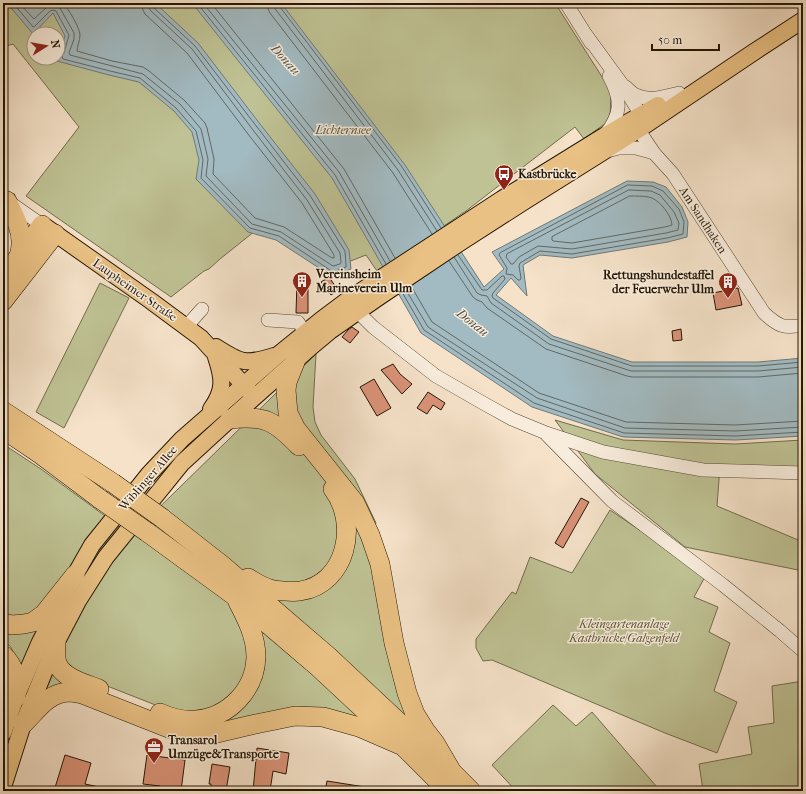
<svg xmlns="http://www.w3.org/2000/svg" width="806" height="794" font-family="'IM FELL French Canon',serif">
  <rect width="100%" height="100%" fill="#f5e2c9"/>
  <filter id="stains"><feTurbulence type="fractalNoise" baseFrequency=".005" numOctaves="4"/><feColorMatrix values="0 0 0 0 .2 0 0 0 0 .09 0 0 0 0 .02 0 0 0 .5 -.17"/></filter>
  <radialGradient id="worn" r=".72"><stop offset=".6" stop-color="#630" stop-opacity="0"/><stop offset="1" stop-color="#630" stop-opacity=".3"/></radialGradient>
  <g fill="#bfc294" stroke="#726c4c" fill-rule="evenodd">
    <path d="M3,3H555L611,91L610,120L584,139L575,127L466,211L377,271L366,255L325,271L260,227L220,259L209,269L204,271L171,297L26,196L79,127L13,44L3,47ZM34,34H58V58H34Z"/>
    <polygon points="100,283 129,298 64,428 36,412"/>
    <polygon points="316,354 313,407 315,422 321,435 355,479 376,523 367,543 415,721 214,728 97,682 45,690 23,669 10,646 3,641 3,444 41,469 131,535"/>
    <polygon points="555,420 623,440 735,444 803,440 803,467 720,466 717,506 803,542 803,571 685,547 595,474"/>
    <polygon points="610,510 706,575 694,597 718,607 709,632 730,643 714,691 737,702 717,753 665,733 492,660 483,661 476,648 476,639 512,592 516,594 530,557 572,573"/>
    <polygon points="803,681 803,791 696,791 703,790 699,764 752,754 748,727 774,723 772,686"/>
    <polygon points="553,705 576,726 592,712 657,787 659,791 516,791 492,765"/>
  </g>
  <g fill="#a2bac1" stroke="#707975">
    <polygon points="7,3 155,3 198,43 260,124 315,194 349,250 351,269 333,277 276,240 248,232 196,179 199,160 192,132 174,111 139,82 109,75 57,61 65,36 53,13 33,34"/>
    <polygon points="192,3 281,3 405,165 484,287 504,269 492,252 627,181 653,182 666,187 682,207 688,222 687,237 668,242 572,258 540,255 523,265 527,296 511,278 496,295 553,336 632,362 758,362 803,358 803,436 736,440 623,437 532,407 421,333 332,178"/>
  </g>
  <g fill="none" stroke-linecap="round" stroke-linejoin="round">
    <g stroke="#636862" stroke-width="1">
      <polyline points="13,3 33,27 35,26 50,11 53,10 56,11 69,35 64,53 62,56 63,59 110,71 140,78 176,108 196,131 203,160 201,178 250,228 279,236 333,272 346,267 346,265 345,251 311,197 257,127 195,46 154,8 153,3"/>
      <polyline points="19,3 34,19 49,5 54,5 60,8 74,33 74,39 69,53 70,55 143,74 180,104 201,129 208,159 206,176 252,224 281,232 333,266 340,264 341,262 340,253 307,200 253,130 192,49 151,11 149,8 148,3"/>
      <path d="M63,3C68,8 80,28 80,35C80,41 77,46 77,51L112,61L143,67L149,71L184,100L205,123L207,128L214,159L213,174L255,218L284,227L332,258H334V255L302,203L248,134L187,53L145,14L142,8V3"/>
      <polyline points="197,3 335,175 386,264"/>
      <polyline points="203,3 339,172 390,261"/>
      <polyline points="211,3 344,169 395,258"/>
      <polyline points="268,3 268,9 270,13 393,173 432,234"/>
      <polyline points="274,3 274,7 276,10 398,170 437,231"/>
      <polyline points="279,3 280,7 402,167 441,228"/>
      <polygon points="628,185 652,186 663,191 679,209 684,222 683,234 667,238 572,254 540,251 520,263 519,266 521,278 520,280 518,280 513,275 506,274 507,268 499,255 500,253"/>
      <polygon points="629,190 651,191 660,195 674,212 679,223 678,230 666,233 572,249 538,246 519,257 513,264 511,264 506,257 507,254"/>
      <path d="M630,196C636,196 643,196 649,197C659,199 672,216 672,225L665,227L572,243L553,241L552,240V237Z"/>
      <polyline points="458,255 482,290 487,290 502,276 504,276 505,279 493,293 492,296 493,298 551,339 632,366 758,366 803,362"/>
      <polyline points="454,257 477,293 481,295 487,296 491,303 549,344 631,371 758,371 803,367"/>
      <polyline points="449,261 473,297 477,300 482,302 487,308 546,349 627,376 632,377 758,377 803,373"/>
      <polyline points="411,286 432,322 539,393 626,422 735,425 803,421"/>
      <polyline points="406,290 428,327 537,398 625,428 735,431 803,427"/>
      <polyline points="402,292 424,330 534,403 624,433 735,436 803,432"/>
    </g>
  </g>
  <g fill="#da9277" stroke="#241704">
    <polygon points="329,277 338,290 331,295 321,282"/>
    <polygon points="297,282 308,282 308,313 296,313"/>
    <polygon points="738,288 742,305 716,310 713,293"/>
    <polygon points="352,327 359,332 350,343 342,337 348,330"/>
    <polygon points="681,329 682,340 673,341 672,331"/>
    <polygon points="393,364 400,374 412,384 402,394 381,370"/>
    <polygon points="374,379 391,408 377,416 360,387"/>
    <polygon points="428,392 445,403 441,410 433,405 427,414 417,408"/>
    <polygon points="581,498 589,502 563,548 555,543"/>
    <polygon points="257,748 289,753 286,774 273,771 270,791 253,791"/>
    <polygon points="65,755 91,763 85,784 104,788 103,791 54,791"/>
    <polygon points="147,755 185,760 181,791 160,791 160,786 143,784"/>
    <polygon points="212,764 230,767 226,791 211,791 211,784 209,784"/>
    <polygon points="327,781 365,787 364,791 325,791"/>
  </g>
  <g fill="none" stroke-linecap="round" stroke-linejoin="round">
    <defs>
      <g id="minor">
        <polyline points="566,3 591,43"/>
        <polyline points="587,36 622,84 645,122"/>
        <path d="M626,87C629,90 633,94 636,95C649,102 665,96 679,93"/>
        <path d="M634,123L654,153L673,174L764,313C778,326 784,329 803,325"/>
        <path d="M605,135C622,113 622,100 609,76"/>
        <polyline points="607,151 619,148 636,148 654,153"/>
        <polyline points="9,202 42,225"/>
        <polyline points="352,304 358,312 373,327 436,376 483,403 512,419 546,433 603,452 703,470 803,473"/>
        <polyline points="268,320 298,322 300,325"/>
        <polyline points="186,327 202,309"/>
        <polyline points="547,435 612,501 723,585 780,631 803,651"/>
      </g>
      <g id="major">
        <polyline points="46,227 151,301 201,338 251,393"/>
        <path d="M216,347C241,363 245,365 274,356"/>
        <path d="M211,409C225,390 223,378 216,357"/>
        <polyline points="3,733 16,697 40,642 75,575 92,545 149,474 182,439 279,354 321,320 349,299 502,199 604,136 658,105"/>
        <polyline points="3,787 23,724 56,643 78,601 106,557 182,463 230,419 312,346 330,331 379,297 461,242 525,201 638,130 754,52 803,20"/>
      </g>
      <g id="highway">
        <path d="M7,201C13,214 22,229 21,244C21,248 20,252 19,257"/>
        <polyline points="3,278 42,225"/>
        <polyline points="3,301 55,234"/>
        <polyline points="295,362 287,382 286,390 288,413 296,429 355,503 370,535 380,564 394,643 407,693 415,714 425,730 435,743 452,772"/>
        <polyline points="3,411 113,483"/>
        <path d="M230,419C265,415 275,421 299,446"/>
        <polyline points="3,429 40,454 100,499"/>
        <polyline points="162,518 222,565 328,656 452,772 471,791"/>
        <polyline points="147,532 236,597 318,667 403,746 448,791"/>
        <path d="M248,578C255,582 262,587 270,589C276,591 294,592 300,591C347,584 359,523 333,489"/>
        <polyline points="3,623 12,625 24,624 33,622 44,614 75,575"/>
        <path d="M56,643C56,650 55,657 57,663C62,678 86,684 99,689"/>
        <path d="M3,655C16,667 16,680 16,697"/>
        <path d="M160,713C171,718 183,721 196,720C229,717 255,690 256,657C256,637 247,619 238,602"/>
        <path d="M23,724C37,711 47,693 69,692C74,692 78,693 82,694L181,733L197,735L213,734L251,725L295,716L323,717L359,727L403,746"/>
      </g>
    </defs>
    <use href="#minor" stroke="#584a35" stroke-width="14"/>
    <use href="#major" stroke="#241704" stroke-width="18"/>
    <use href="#highway" stroke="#241704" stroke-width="20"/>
    <use href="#minor" stroke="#f8ecdc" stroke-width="13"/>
    <use href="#major" stroke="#eac184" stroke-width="16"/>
    <use href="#highway" stroke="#eac184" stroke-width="19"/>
    <defs>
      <g id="highway-bridge">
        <polyline points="113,483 162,518"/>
        <polyline points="100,499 147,532"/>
      </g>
    </defs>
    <use href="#highway-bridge" stroke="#241704" stroke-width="20" stroke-linecap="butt"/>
    <use href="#highway-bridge" stroke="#eac184" stroke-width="19"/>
  </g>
  <defs>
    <symbol id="bus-pin" viewBox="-11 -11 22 30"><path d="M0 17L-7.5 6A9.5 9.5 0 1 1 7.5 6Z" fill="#8f2418" stroke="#f8ecdc"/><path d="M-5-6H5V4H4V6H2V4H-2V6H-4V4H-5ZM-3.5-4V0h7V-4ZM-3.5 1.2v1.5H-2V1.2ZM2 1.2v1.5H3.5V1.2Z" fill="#fff"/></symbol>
    <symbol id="building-pin" viewBox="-11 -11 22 30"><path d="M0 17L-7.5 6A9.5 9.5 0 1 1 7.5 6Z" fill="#8f2418" stroke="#f8ecdc"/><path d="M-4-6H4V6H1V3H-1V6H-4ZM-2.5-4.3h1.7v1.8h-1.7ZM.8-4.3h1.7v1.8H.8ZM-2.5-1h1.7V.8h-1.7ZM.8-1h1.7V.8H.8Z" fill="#fff"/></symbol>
    <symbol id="office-pin" viewBox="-11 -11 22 30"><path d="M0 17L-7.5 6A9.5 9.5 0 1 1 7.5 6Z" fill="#8f2418" stroke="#f8ecdc"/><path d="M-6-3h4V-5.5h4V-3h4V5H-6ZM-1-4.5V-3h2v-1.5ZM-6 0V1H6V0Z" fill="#fff"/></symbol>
  </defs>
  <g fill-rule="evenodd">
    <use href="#bus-pin" x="493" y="163" width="22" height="30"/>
    <use href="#building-pin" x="291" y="270" width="22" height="30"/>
    <use href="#building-pin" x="717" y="271" width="22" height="30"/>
    <use href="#office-pin" x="143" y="736" width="22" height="30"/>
  </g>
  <g text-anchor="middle" stroke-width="3" stroke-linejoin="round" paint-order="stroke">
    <g font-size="12" font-style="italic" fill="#5a5336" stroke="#f8ecdc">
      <text x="343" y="134">Lichternsee</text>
      <text x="624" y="628">Kleingartenanlage<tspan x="624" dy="14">Kastbrücke/Galgenfeld</tspan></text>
    </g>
    <g font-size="12" font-weight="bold" fill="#241704" stroke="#f8ecdc" text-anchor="start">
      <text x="518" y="178">Kastbrücke</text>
      <text x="316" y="278">Vereinsheim<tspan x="316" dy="14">Marineverein Ulm</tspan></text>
      <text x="714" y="279" text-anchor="end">Rettungshundestaffel<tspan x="714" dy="14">der Feuerwehr Ulm</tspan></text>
      <text x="168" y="744">Transarol<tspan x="168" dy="14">Umzüge&amp;Transporte</tspan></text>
    </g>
    <g font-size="12" fill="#241704" stroke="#f8ecdc">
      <text transform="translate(703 220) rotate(57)" y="4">Am Sandhaken</text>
      <text transform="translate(135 290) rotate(35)" y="4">Laupheimer Straße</text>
      <text transform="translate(148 478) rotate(-49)" y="4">Wiblinger Allee</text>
    </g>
    <g font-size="13" font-style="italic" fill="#505046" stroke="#f8ecdc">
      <text transform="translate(286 59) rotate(48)" y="5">Donau</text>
      <text transform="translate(473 322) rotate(38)" y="5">Donau</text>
    </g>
  </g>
  <rect width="806" height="794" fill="none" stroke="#f5e2c9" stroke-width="16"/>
  <rect x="4" y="4" width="798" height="786" fill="none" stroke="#241704" stroke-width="2"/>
  <rect x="8" y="8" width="790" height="778" fill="none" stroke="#241704"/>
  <g transform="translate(46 46) rotate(79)"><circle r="19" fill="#f8ecdc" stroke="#a39786"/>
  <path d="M0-3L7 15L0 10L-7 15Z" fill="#8f2418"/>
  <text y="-6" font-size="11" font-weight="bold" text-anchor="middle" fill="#241704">N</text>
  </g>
  <path d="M652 44v6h67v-6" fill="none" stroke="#241704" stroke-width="2"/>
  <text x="658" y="44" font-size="12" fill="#241704" stroke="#f8ecdc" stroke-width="3" paint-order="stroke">50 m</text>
  <rect width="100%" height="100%" filter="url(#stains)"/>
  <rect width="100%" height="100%" fill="url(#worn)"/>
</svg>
